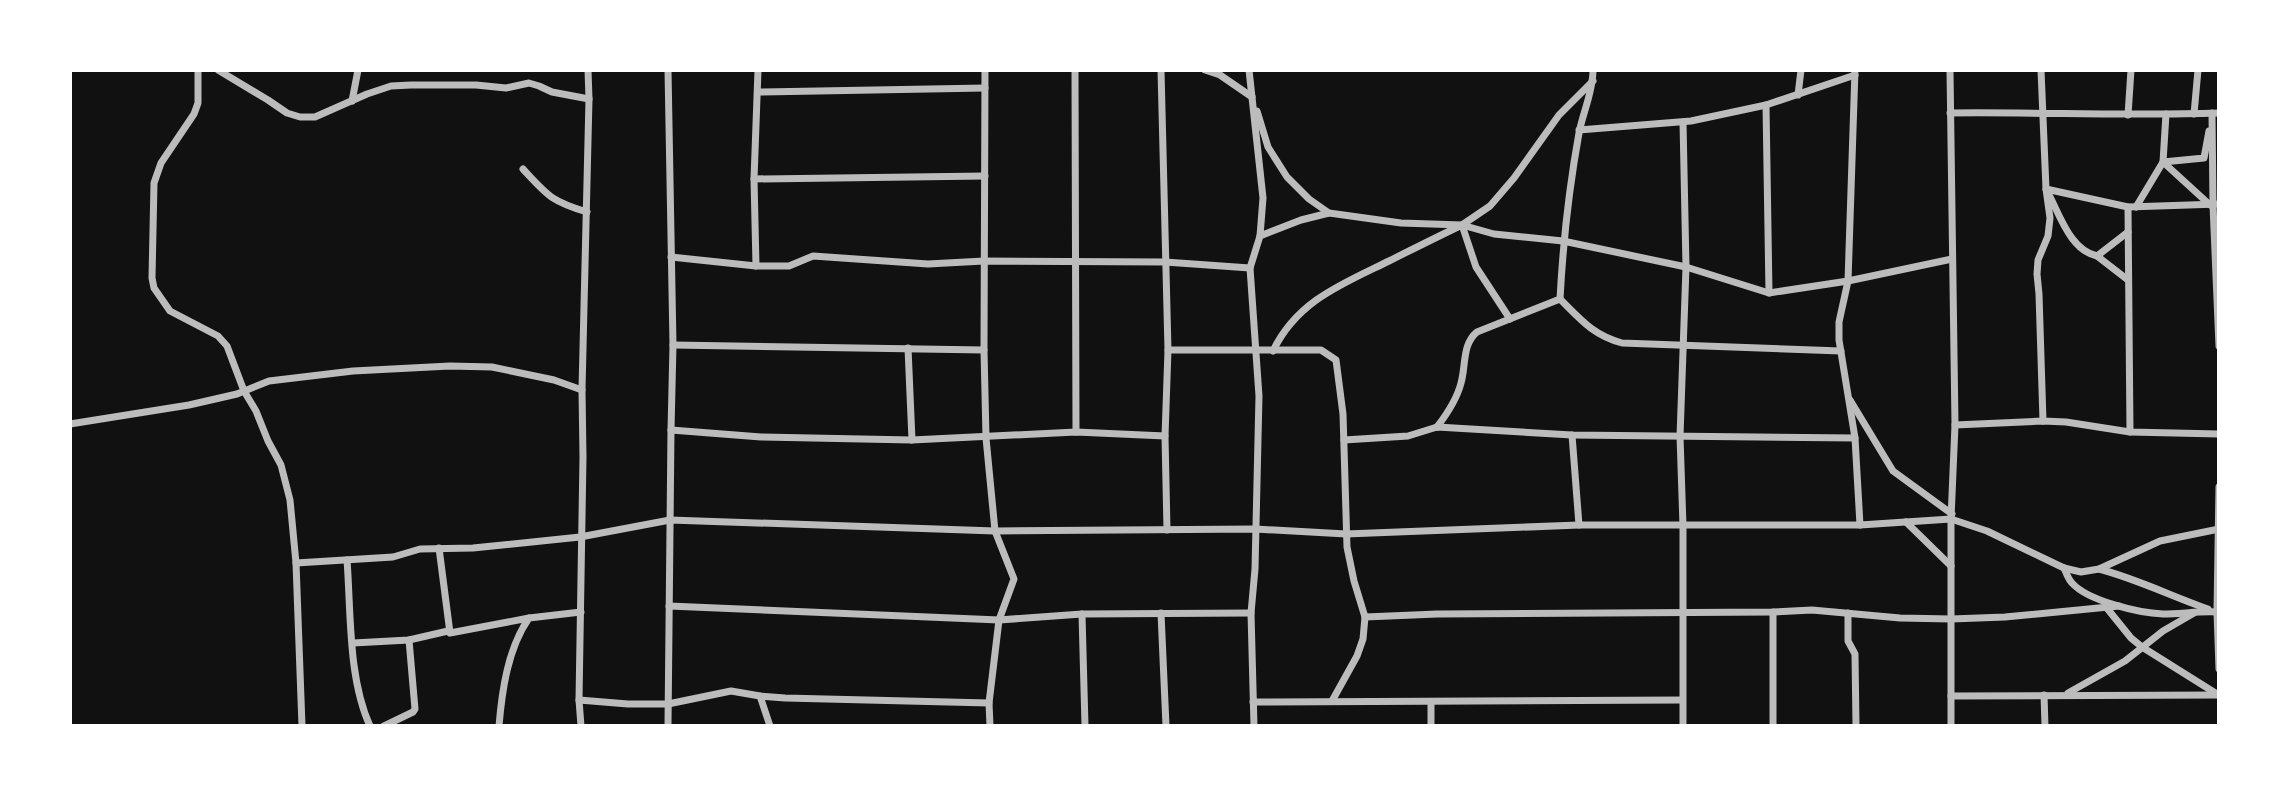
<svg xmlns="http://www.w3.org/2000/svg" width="2289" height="796" font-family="Figtree,sans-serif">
  <rect width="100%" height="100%" fill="#111"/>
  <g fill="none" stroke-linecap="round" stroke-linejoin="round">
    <g stroke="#bcbcbc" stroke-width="7">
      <polyline points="198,70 198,103 194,114 161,163 154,183 152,278 154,288 170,311 218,336 227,346 244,391 256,411 268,441 281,465 290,500 296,563 302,726"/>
      <polyline points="218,70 268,100 287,113 300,117 315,117 367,94 391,86 411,85 476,85 506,88 529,83 539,86 552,92 589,99"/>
      <polyline points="1075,70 1076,432"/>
      <polyline points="1161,70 1168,350 1165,436 1167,530"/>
      <polyline points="1205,70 1220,75 1252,97"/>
      <polyline points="1249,70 1263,198 1260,236 1250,268 1259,396 1255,569 1251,613 1254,726"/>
      <polyline points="1855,70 1848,281 1839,322 1839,340 1855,438 1860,525"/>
      <polyline points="1950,70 1955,425 1951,519 1951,726"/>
      <polyline points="2041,70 2046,189 2050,218 2048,236 2038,260 2037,274 2039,294 2043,421"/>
      <polyline points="758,92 985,88"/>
      <polyline points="1798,95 1801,70"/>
      <polyline points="352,101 358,70"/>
      <polyline points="1766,105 1769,293"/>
      <polyline points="1257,111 1268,147 1287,177 1309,199 1329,213 1401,223 1462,225 1490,206 1514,178 1559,115 1593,81"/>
      <path d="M1950,113C2040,112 2129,116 2219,113"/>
      <polyline points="2212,113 2213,205 2219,346"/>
      <polyline points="2166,114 2163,162 2210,205"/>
      <polyline points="2194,114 2198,70"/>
      <polyline points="2128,115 2131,70"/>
      <polyline points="1683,122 1686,267 1680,436 1683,526 1683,726"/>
      <polyline points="1579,130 1691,121 1766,105 1855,75"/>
      <path d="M523,169C548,196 551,201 587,212"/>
      <polyline points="754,179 985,176"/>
      <polyline points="2046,189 2128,207 2219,204"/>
      <path d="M2048,193C2060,215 2070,250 2097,256L2128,232"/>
      <polyline points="2128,207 2130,432"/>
      <polyline points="2136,207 2163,162 2204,158 2209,131"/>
      <polyline points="1462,225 1476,267 1510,319"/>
      <polyline points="1260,236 1301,220 1329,213"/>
      <polyline points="2097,256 2128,280"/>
      <polyline points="671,257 756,266 789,266 813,256 928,264 984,261 1165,262 1250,268"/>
      <polyline points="756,266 754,179 758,70"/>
      <path d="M1560,299C1563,243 1569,188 1579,133C1583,112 1593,92 1593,70"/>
      <polyline points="673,345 984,350 985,70"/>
      <polyline points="908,348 912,440"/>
      <polyline points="984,350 986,438 995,531 1014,579 999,620 989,703 990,726"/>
      <polyline points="1168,350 1321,350 1336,360 1343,414 1347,547 1354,581 1365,617 1363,639 1357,656 1332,701"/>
      <path d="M1273,351C1297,301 1342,284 1389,261C1413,249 1437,237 1462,225L1494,234L1563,241L1686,267L1769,293L1848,281L1952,259"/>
      <polyline points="1850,400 1893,471 1952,514"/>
      <polyline points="70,424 189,405 237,394 269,381 353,371 450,366 492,367 554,380 582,390"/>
      <polyline points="1955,425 2043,421 2066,422 2130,432 2219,434"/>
      <path d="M1437,427C1447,414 1457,399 1461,383C1466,366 1462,344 1477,332L1560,299C1581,320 1593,335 1622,343L1841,351"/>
      <polyline points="671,430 761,437 912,440 1076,432 1165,436"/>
      <polyline points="1572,435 1579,525"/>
      <polyline points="1344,440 1408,436 1437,427 1572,435 1855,438"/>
      <polyline points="2219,487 2217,612 2219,669"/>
      <polyline points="1906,522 1951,566"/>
      <polyline points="439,548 450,633 529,618"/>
      <path d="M347,560C351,612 348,678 370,726"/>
      <polyline points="296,563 393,557 420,549 473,548 580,537 670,520 995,531 1255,529 1346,534 1579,525 1860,525 1951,519 1987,531 2064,568 2081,572 2099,569 2160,541 2219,529"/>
      <path d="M2064,568C2066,572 2068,579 2072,583C2088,601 2139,613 2163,614C2181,614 2199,611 2217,612"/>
      <path d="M2099,569C2137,579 2171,596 2208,609"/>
      <polyline points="669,606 999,620 1082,614 1251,613"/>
      <polyline points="2106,607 2131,638 2142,647 2217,694"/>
      <polyline points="1161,613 1166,726"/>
      <polyline points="1848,613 1848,641 1855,654 1856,726"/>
      <polyline points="1082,614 1085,726"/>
      <polyline points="1365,617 1437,614 1773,612 1812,610 1900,618 1951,619 2005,617 2119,606"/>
      <polyline points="353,643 409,640 448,631"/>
      <polyline points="2068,693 2125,661 2163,631 2194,613"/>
      <polyline points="2044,695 2045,726"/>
      <polyline points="760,696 770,726"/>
      <polyline points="1951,696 2219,695"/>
      <polyline points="579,700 628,704 668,704 731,691 760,696 785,698 989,703"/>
      <polyline points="1253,702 1682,700"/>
      <polyline points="384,726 413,712 415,709 409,640"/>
      <path d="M499,726C502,690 508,648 529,618L581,612"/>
      <polyline points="581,726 579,700 583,457 582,390 589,99 588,70"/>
      <polyline points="668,726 671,430 673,345 668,70"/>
      <polyline points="1431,726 1431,702"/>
      <polyline points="1773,726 1773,612"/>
    </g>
  </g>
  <rect width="2289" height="796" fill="none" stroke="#ffffff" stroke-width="144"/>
</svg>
